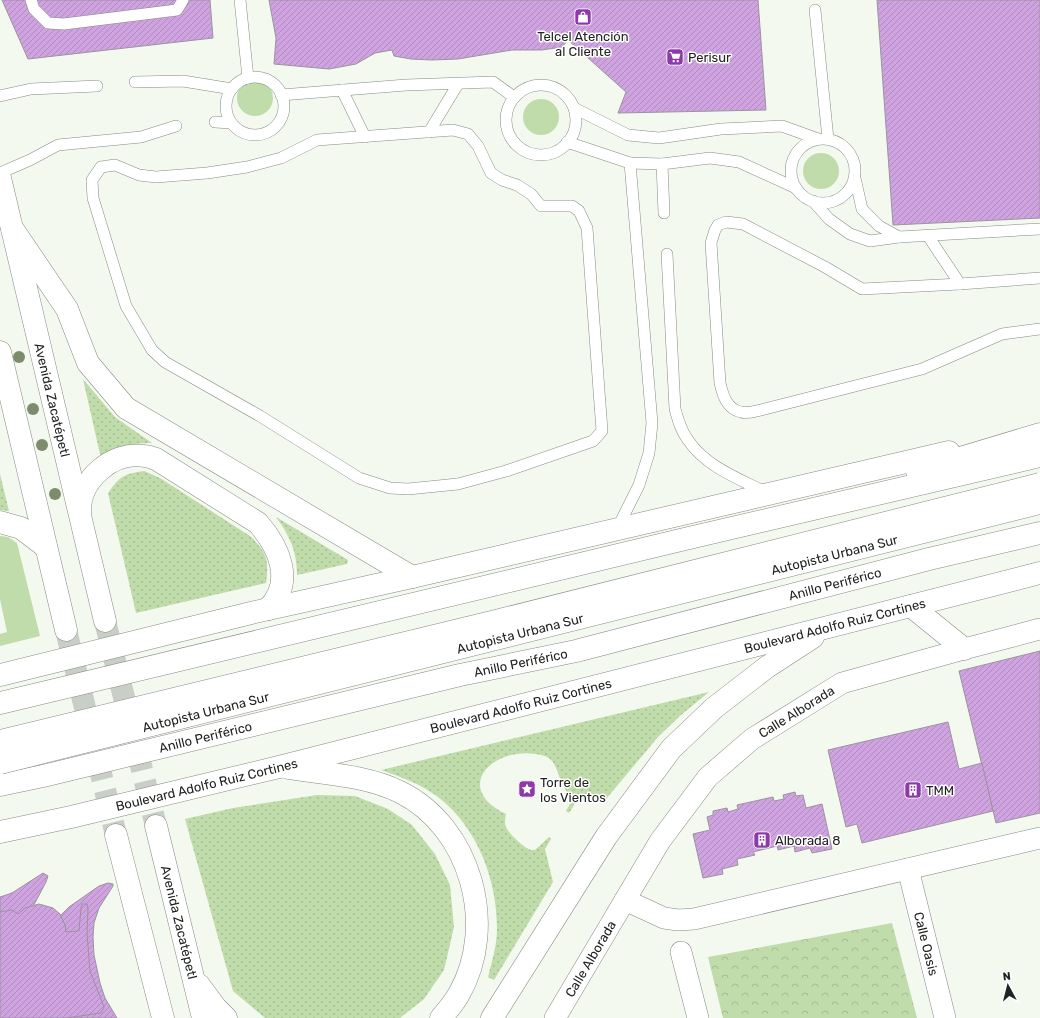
<svg xmlns="http://www.w3.org/2000/svg" width="1040" height="1018" font-family="Rubik,sans-serif">
  <defs>
    <pattern id="grass-dots" width="8" height="8" patternUnits="userSpaceOnUse"><rect width="8" height="8" fill="#bfdcaa"/><path d="M2 2h.1M6 6h.1" fill="none" stroke="#a4bc92" stroke-width="1.8" stroke-linecap="round"/></pattern>
    <pattern id="forest-crowns" width="20" height="18" patternUnits="userSpaceOnUse"><rect width="20" height="18" fill="#bfdcaa"/><path d="M2 6a3 3 0 1 1 6 0M12 15a3 3 0 1 1 6 0" fill="none" stroke="#a4bc92"/></pattern>
    <pattern id="building-hatch" width="6" height="6" patternUnits="userSpaceOnUse"><rect width="6" height="6" fill="#cfa2e0"/><path d="M-1 1l2-2M0 6l6-6M5 7l2-2" fill="none" stroke="#b18bc0"/></pattern>
  </defs>
  <rect width="100%" height="100%" fill="#f3f9ef"/>
  <g fill="url(#grass-dots)">
    <path d="M83,379L115,417L152,443C129,443 117,447 102,463Z"/>
    <path d="M144,471L160,478L250,536C267,552 269,560 266,583L136,613L108,493C120,476 124,474 144,471Z"/>
    <polygon points="0,474 9,511 0,510"/>
    <path d="M276,517L348,560L347,564L297,575C297,552 290,536 276,517Z"/>
    <path d="M709,692L681,715L658,737L606,799L577,800L569,813L566,811C567,809 570,805 570,803C572,799 563,786 561,781C558,774 556,764 550,759C547,756 541,755 536,754C492,747 452,788 506,814C505,817 505,821 505,824C506,832 524,848 531,850H535L549,837L551,839L545,849L553,882L494,980L488,977C492,961 497,945 497,929C497,880 478,828 438,797C421,784 401,777 381,770Z"/>
    <polygon points="317,795 355,796 388,809 412,825 435,854 450,885 454,927 444,970 424,999 400,1018 265,1018 233,991 185,819 233,808"/>
  </g>
  <polygon fill="url(#forest-crowns)" points="892,923 917,1018 723,1018 708,957"/>
  <g fill="#bfdcaa">
    <circle cx="255" cy="98" r="18"/>
    <circle cx="541" cy="117" r="18"/>
    <circle cx="821" cy="171" r="18"/>
    <polygon points="0,536 8,537 17,543 40,636 0,646 0,634 7,632 0,599"/>
  </g>
  <g fill="url(#building-hatch)" stroke="#9a949d">
    <polygon points="2,0 210,0 213,38 28,59"/>
    <polygon points="269,0 758,0 766,110 618,113 626,92 568,40 562,47 542,50 512,50 458,59 432,60 411,59 394,56 392,50 375,53 356,64 329,69 274,64 276,38"/>
    <polygon points="877,0 1040,0 1040,218 893,225"/>
    <polygon points="1040,651 1040,813 996,823 959,671"/>
    <polygon points="948,722 959,769 982,763 993,811 862,843 857,824 846,827 828,750"/>
    <polygon points="795,792 796,796 803,795 806,808 822,804 832,849 812,853 810,848 795,852 794,846 778,850 777,846 753,852 755,855 737,859 738,865 722,869 723,874 703,878 693,834 710,830 707,817 713,815 713,811 727,808 728,812 738,809 737,805 773,797 774,801 784,799 783,795"/>
    <polygon points="43,873 48,876 46,882 28,916 0,976 0,897 12,893"/>
    <polygon points="108,883 113,884 113,886 99,908 94,923 93,937 94,955 100,983 105,998 117,1018 0,1018 0,977 3,979 31,945 69,907 99,886"/>
    <polygon points="39,904 53,908 60,914 65,925 66,932 79,931 81,908 82,904 87,904 88,909 87,933 90,971 104,1007 101,1013 66,1018 0,1018 0,912 12,910 18,914 25,908"/>
  </g>
  <g fill="none" stroke-linecap="round" stroke-linejoin="round">
    <g stroke="#c9cec6" stroke-width="22" stroke-dasharray="22 11" stroke-linecap="butt">
      <polyline points="105,621 156,826"/>
      <polyline points="66,630 116,835"/>
    </g>
    <defs>
      <g id="lane">
        <polyline points="31,0 34,9 48,23 64,24 177,10 183,0"/>
        <polyline points="240,0 248,78"/>
        <polyline points="815,10 828,139"/>
        <circle cx="255" cy="106" r="29"/>
        <polyline points="135,82 183,81 232,89"/>
        <circle cx="541" cy="120" r="35"/>
        <polyline points="342,90 365,137"/>
        <polyline points="281,95 406,85 493,82 514,97"/>
        <polyline points="0,96 31,89 97,86"/>
        <polyline points="574,108 628,135 659,138 721,129 782,126 818,139"/>
        <polyline points="215,122 231,123"/>
        <polygon points="453,130 468,134 478,146 491,173 502,180 517,185 531,194 541,206 572,206 579,211 587,228 602,431 593,441 506,471 458,484 408,489 390,488 359,478 260,416 165,362 152,350 126,306 93,198 92,180 101,167 115,165 139,175 156,177 207,173 247,167 281,158 317,140"/>
        <polyline points="429,132 458,84"/>
        <circle cx="823" cy="171" r="32"/>
        <polyline points="567,142 630,163 662,164 710,158 739,162 796,188"/>
        <polyline points="662,164 664,213"/>
        <polyline points="0,173 30,160 58,145 141,137 176,126"/>
        <polyline points="813,201 829,219 850,234 870,241 899,237 879,226 862,209 855,178"/>
        <polyline points="928,236 960,284"/>
        <polyline points="899,237 1040,229"/>
        <path d="M667,254L675,409C678,420 681,431 688,440C706,467 740,479 767,493"/>
        <path d="M1040,278L960,284L862,289L825,267L743,224L726,222L718,225L715,230L711,243L720,383C723,396 727,409 741,412C747,414 755,411 761,410L922,369L1002,334L1040,329"/>
        <polyline points="617,529 639,485 649,453 652,423 630,163"/>
      </g>
      <g id="street">
        <path id="s1" d="M908,869L945,1018"/>
        <polyline points="625,900 664,918 678,920 694,919 1040,838"/>
        <polyline points="681,952 698,1018"/>
        <path id="s2" d="M555,1018L660,841L708,777L752,739L842,683L964,649L1040,629"/>
      </g>
      <g id="secondary">
        <path id="s3" d="M0,178L105,621"/>
        <polyline points="12,228 67,309 88,363 126,408 412,577"/>
        <polyline points="0,352 66,630"/>
        <path d="M80,512C79,480 112,451 144,456C148,456 152,458 156,459L258,523C279,547 295,582 268,609"/>
        <polyline points="0,522 21,528 46,547"/>
        <polyline points="911,606 964,649"/>
        <polyline points="0,675 251,613 412,577 949,452"/>
        <path d="M288,768C325,774 366,775 400,792C471,827 498,926 459,994C454,1003 448,1010 441,1018"/>
        <path id="s4" d="M156,826L203,1018"/>
        <path id="s5" d="M0,832L71,817L279,767L1040,573"/>
        <polyline points="116,835 163,1018"/>
        <polyline points="199,985 216,1008 226,1018"/>
        <polyline points="492,1018 606,837 671,749 714,708 767,667 813,637"/>
      </g>
      <g id="highway">
        <polyline points="917,471 1040,434"/>
        <polyline points="0,703 689,538 1040,456"/>
        <path id="s6" d="M0,785L43,776L460,675L576,651L929,559L1040,533"/>
      </g>
    </defs>
    <use href="#lane" stroke="#868b83" stroke-width="12"/>
    <use href="#street" stroke="#868b83" stroke-width="22"/>
    <use href="#secondary" stroke="#868b83" stroke-width="23"/>
    <use href="#highway" stroke="#868b83" stroke-width="23"/>
    <use href="#lane" stroke="#fff" stroke-width="11"/>
    <use href="#street" stroke="#fff" stroke-width="21"/>
    <use href="#secondary" stroke="#fff" stroke-width="22"/>
    <use href="#highway" stroke="#fff" stroke-width="22"/>
    <defs>
      <g id="highway-bridge">
        <polyline points="0,741 492,622 1040,484"/>
        <path id="s7" d="M0,763L1040,503"/>
      </g>
    </defs>
    <use href="#highway-bridge" stroke="#868b83" stroke-width="23" stroke-linecap="butt"/>
    <use href="#highway-bridge" stroke="#fff" stroke-width="22"/>
  </g>
  <g fill="#7d8c6d">
    <circle cx="19" cy="357" r="6"/>
    <circle cx="33" cy="409" r="6"/>
    <circle cx="42" cy="445" r="6"/>
    <circle cx="55" cy="494" r="6"/>
  </g>
  <defs>
    <symbol id="shop-square" viewBox="-11 -11 22 22"><rect x="-9" y="-9" width="18" height="18" rx="4" fill="#8d3aa9" stroke="#fff"/><path d="M-5-2.5h2.3a2.7 3.5 0 0 1 5.4 0H5L5.5 6h-11ZM-1.5-2.5h3a1.5 2.3 0 0 0-3 0Z" fill="#fff"/></symbol>
    <symbol id="supermarket-square" viewBox="-11 -11 22 22"><rect x="-9" y="-9" width="18" height="18" rx="4" fill="#8d3aa9" stroke="#fff"/><path d="M-6-5.5h2.5l.6 2H6L4.5 2H-2.5L-4.4-4H-6ZM-1.5 3.2a1.3 1.3 0 1 0 .1 0ZM3 3.2a1.3 1.3 0 1 0 .1 0Z" fill="#fff"/></symbol>
    <symbol id="sight-square" viewBox="-11 -11 22 22"><rect x="-9" y="-9" width="18" height="18" rx="4" fill="#8d3aa9" stroke="#fff"/><path d="M0-6L1.8-2.2L6-1.7L2.9 1.2L3.7 5.4L0 3.3L-3.7 5.4L-2.9 1.2L-6-1.7L-1.8-2.2Z" fill="#fff"/></symbol>
    <symbol id="building-square" viewBox="-11 -11 22 22"><rect x="-9" y="-9" width="18" height="18" rx="4" fill="#8d3aa9" stroke="#fff"/><path d="M-4-6H4V6H1V3H-1V6H-4ZM-2.5-4.3h1.7v1.8h-1.7ZM.8-4.3h1.7v1.8H.8ZM-2.5-1h1.7V.8h-1.7ZM.8-1h1.7V.8H.8Z" fill="#fff"/></symbol>
  </defs>
  <g fill-rule="evenodd">
    <use href="#shop-square" x="573" y="7" width="20" height="20"/>
    <use href="#supermarket-square" x="665" y="47" width="20" height="20"/>
    <use href="#sight-square" x="517" y="779" width="20" height="20"/>
    <use href="#building-square" x="903" y="780" width="20" height="20"/>
    <use href="#building-square" x="752" y="830" width="20" height="20"/>
  </g>
  <g text-anchor="middle" stroke-width="3" stroke-linejoin="round" paint-order="stroke">
    <g font-size="13" fill="#212320" stroke="#fff" text-anchor="start">
      <text x="583" y="41" text-anchor="middle">Telcel Atención<tspan x="583" dy="15">al Cliente</tspan></text>
      <text x="688" y="62">Perisur</text>
      <text x="540" y="787">Torre de<tspan x="540" dy="15">los Vientos</tspan></text>
      <text x="926" y="795">TMM</text>
      <text x="775" y="845">Alborada 8</text>
    </g>
    <g font-size="13" fill="#212320" stroke="#fff">
      <text dy="5" stroke="none"><textPath href="#s3" startOffset="228">Avenida Zacatépetl</textPath></text>
      <text dy="5" stroke="none"><textPath href="#s7" startOffset="860">Autopista Urbana Sur</textPath></text>
      <text dy="5" stroke="none"><textPath href="#s6" startOffset="859">Anillo Periférico</textPath></text>
      <text dy="5" stroke="none"><textPath href="#s5" startOffset="860">Boulevard Adolfo Ruiz Cortines</textPath></text>
      <text dy="5" stroke="none"><textPath href="#s7" startOffset="536">Autopista Urbana Sur</textPath></text>
      <text dy="5" stroke="none"><textPath href="#s6" startOffset="535">Anillo Periférico</textPath></text>
      <text dy="5" stroke="none"><textPath href="#s5" startOffset="536">Boulevard Adolfo Ruiz Cortines</textPath></text>
      <text dy="5" stroke="none"><textPath href="#s7" startOffset="212">Autopista Urbana Sur</textPath></text>
      <text dy="5" stroke="none"><textPath href="#s2" startOffset="396">Calle Alborada</textPath></text>
      <text dy="5" stroke="none"><textPath href="#s6" startOffset="211">Anillo Periférico</textPath></text>
      <text dy="5" stroke="none"><textPath href="#s5" startOffset="212">Boulevard Adolfo Ruiz Cortines</textPath></text>
      <text dy="5" stroke="none"><textPath href="#s4" startOffset="99">Avenida Zacatépetl</textPath></text>
      <text dy="5" stroke="none"><textPath href="#s1" startOffset="77">Calle Oasis</textPath></text>
      <text dy="5" stroke="none"><textPath href="#s2" startOffset="69">Calle Alborada</textPath></text>
    </g>
  </g>
  <g transform="translate(1008 986) rotate(353)" stroke="#ffffff" stroke-width="3" paint-order="stroke">
  <path d="M0-3L7 15L0 10L-7 15Z" fill="#212320"/>
  <text y="-6" font-size="11" font-weight="bold" text-anchor="middle" fill="#212320">N</text>
  </g>
</svg>
